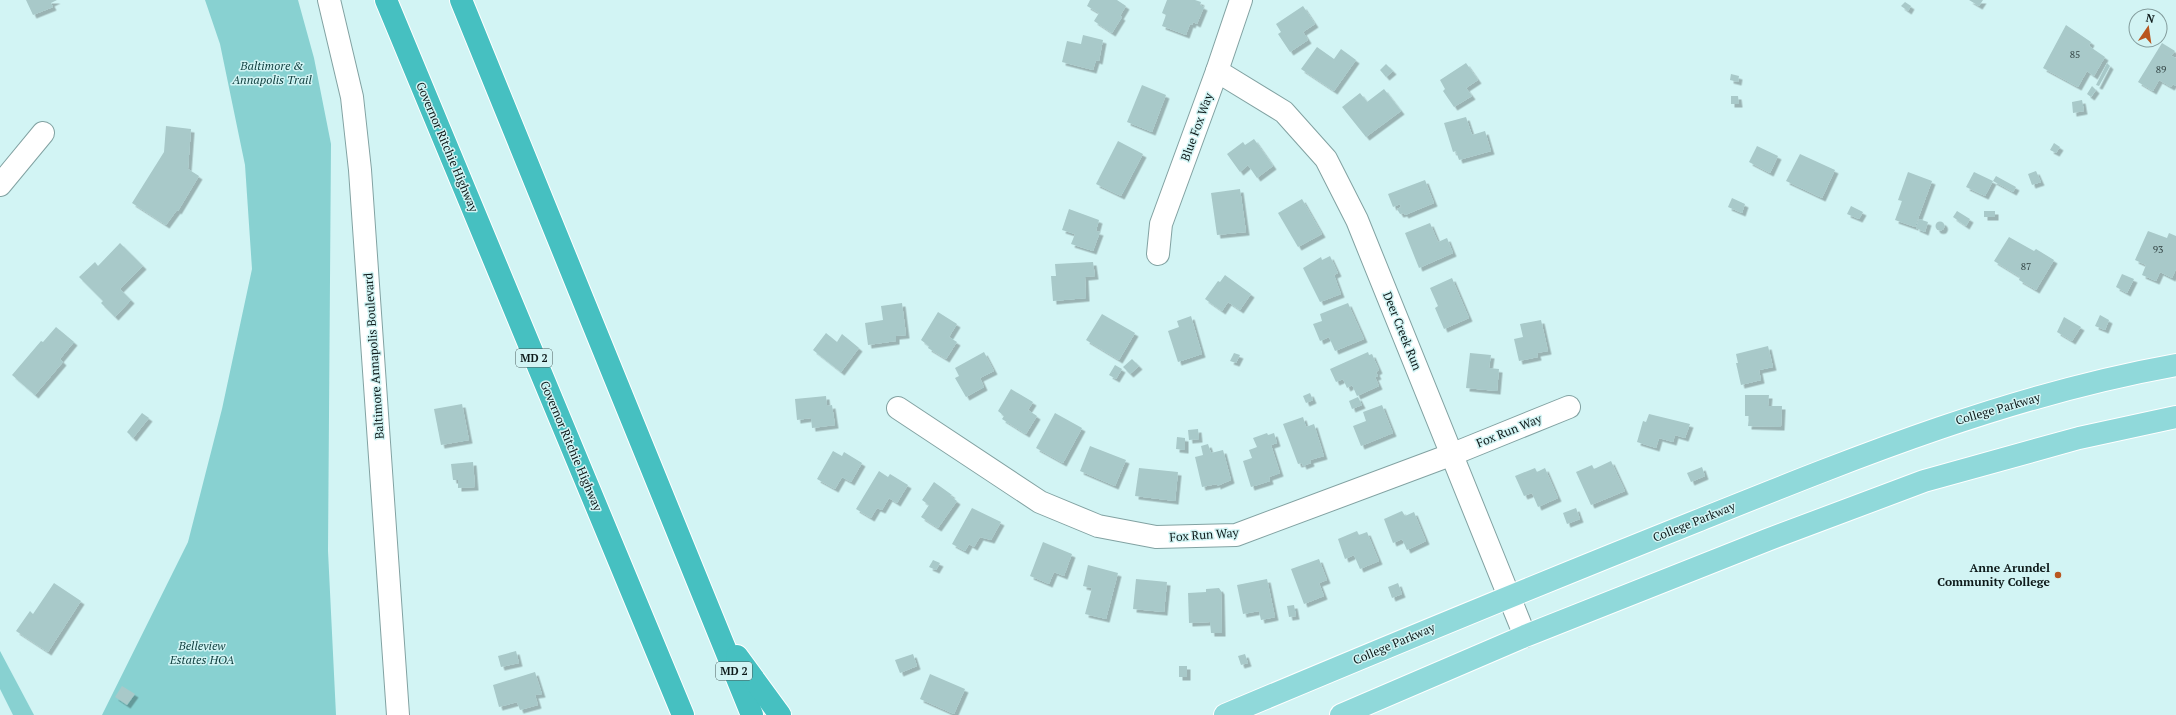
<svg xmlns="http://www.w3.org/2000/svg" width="2176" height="715" font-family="'PT Serif',serif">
  <defs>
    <filter id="shadow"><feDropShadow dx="3.5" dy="3.5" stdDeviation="0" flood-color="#0004"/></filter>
  </defs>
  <rect width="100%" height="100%" fill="#d2f4f4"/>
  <g fill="#88d1d1">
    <polygon points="205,0 298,0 314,58 331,144 328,551 336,715 102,715 188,542 222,409 252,269 245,165 220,44"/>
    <polygon points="0,651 34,715 13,715 0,689"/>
  </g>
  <g fill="#a8c9c9" filter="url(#shadow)">
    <polygon points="26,0 57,0 51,3 53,7 33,15"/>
    <polygon points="1090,0 1117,0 1126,6 1120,16 1122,17 1112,33 1094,21 1099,13 1087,6"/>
    <polygon points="1167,0 1195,0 1201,2 1200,5 1204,7 1197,24 1193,22 1192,25 1190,24 1186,35 1162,26 1166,15 1162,13"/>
    <polygon points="1969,0 1983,0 1979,6"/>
    <polygon points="1905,2 1911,6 1908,11 1901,6"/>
    <polygon points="1303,6 1315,24 1303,32 1308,40 1290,52 1278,34 1281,32 1276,24"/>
    <polygon points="2066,25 2091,42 2089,46 2105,57 2094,76 2087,71 2078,87 2043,68"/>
    <polygon points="1083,35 1103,40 1099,61 1096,60 1093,70 1062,62 1067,41 1081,44"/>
    <polygon points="2162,43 2175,51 2171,56 2176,58 2176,86 2173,84 2171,87 2159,80 2153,91 2138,82"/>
    <polygon points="1317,47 1334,59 1341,49 1356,60 1334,91 1301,69"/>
    <polygon points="1466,63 1478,80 1466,88 1472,96 1454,107 1443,91 1445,89 1440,80"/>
    <polygon points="2107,63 2110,66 2099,86 2096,85"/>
    <polygon points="1386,64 1393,71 1386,77 1380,70"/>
    <polygon points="1731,74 1739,76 1738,82 1730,80"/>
    <polygon points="1142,85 1166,95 1152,132 1127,122"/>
    <polygon points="2092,86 2096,90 2091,97 2087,94"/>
    <polygon points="1384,89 1401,111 1366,137 1342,107 1360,93 1367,102"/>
    <polygon points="1731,96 1738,96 1739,104 1731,104"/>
    <polygon points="2082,100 2084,111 2073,113 2072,102"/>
    <polygon points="1466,117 1472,135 1485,131 1491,151 1459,160 1456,151 1453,152 1444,123"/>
    <polygon points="166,126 191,129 188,169 199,176 178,211 177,210 166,225 132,203 164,152"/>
    <polygon points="1254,139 1273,166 1257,178 1248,165 1240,172 1227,154 1243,142 1245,145"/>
    <polygon points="1118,141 1143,154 1121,196 1096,184"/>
    <polygon points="2054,143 2060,147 2056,153 2050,150"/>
    <polygon points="1757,146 1778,156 1770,173 1749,162"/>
    <polygon points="1800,154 1835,170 1822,198 1786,181"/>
    <polygon points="2036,171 2041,182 2032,185 2028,174"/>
    <polygon points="1908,172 1932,181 1915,227 1895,220 1902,201 1898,200"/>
    <polygon points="1974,172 1993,181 1985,196 1966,187"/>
    <polygon points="1996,176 2016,187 2013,192 1993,181"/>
    <polygon points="1425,180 1434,203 1405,215 1404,213 1400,214 1397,209 1401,207 1400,204 1393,207 1388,194"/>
    <polygon points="1240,189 1246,232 1217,235 1211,193"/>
    <polygon points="1732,198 1745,204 1742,213 1728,207"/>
    <polygon points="1302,199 1322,234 1298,247 1278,213"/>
    <polygon points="1851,206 1863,212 1859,219 1847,214"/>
    <polygon points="1069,209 1099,220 1096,231 1100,232 1093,251 1071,244 1075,234 1062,230"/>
    <polygon points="1957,211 1970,219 1966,226 1953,217"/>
    <rect x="1984" y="211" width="11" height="6"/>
    <polygon points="1919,219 1928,222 1925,232 1916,228"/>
    <circle cx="1940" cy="226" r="4.5"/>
    <polygon points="1430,223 1438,242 1447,238 1453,253 1419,268 1405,233"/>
    <polygon points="2148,231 2167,238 2169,233 2176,236 2176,269 2172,278 2160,272 2156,281 2142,275 2146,265 2135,260"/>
    <polygon points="2009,237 2034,251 2036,249 2054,260 2036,290 2019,280 2020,277 1994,261"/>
    <polygon points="120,243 143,266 120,289 131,300 115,317 101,303 103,301 79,277 95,262 98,266"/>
    <polygon points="1330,256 1338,273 1334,275 1341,294 1320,302 1303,268 1321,257 1322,260"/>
    <polygon points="1093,262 1095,276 1085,277 1086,298 1053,301 1051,276 1056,276 1055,264"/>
    <polygon points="2122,274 2134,279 2127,293 2116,287"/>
    <polygon points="1225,275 1251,294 1240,310 1228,302 1222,311 1205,299 1218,281 1220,282"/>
    <polygon points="1452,278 1469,318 1444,329 1435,308 1438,306 1430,288"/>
    <polygon points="902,303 906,335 896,336 896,341 868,345 865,323 883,320 881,306"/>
    <polygon points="1348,303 1364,339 1335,351 1329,337 1320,341 1313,324 1322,321 1320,314"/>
    <polygon points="938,312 957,324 949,337 957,342 946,359 928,348 929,346 921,340"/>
    <polygon points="1102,314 1135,333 1119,360 1086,340"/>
    <polygon points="2100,315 2109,320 2105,330 2095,326"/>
    <polygon points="1191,316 1202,354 1178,362 1168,331 1179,327 1177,321"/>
    <polygon points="2064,317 2081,327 2072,341 2057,332"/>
    <polygon points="1541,320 1548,351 1537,353 1538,357 1519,361 1514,339 1523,337 1520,324"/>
    <polygon points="56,327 74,342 60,359 63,362 35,395 12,375 41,341 43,342"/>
    <polygon points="826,333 837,342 842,334 859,348 841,372 813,350"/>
    <polygon points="1768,346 1773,367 1759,370 1761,380 1741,385 1736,363 1738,363 1736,354"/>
    <polygon points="984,352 994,371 980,378 984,387 966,397 955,378 959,376 955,368"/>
    <polygon points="1368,352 1369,355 1372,354 1379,370 1376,372 1378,376 1375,377 1379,386 1357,396 1352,385 1347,388 1343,379 1336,382 1330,369"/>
    <polygon points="1234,353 1240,355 1236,363 1230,361"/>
    <polygon points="1470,353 1491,355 1489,368 1499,369 1497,391 1466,388"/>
    <polygon points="1132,359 1139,366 1130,374 1123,367"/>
    <polygon points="1115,365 1122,369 1116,379 1109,375"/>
    <polygon points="1011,389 1033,402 1028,410 1037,416 1026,434 1002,419 1004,416 998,411"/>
    <polygon points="1310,393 1313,400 1306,403 1303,396"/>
    <polygon points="1745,395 1769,395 1768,406 1782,406 1781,427 1748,426 1749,416 1745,416"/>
    <polygon points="826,396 827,406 832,405 835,425 812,428 811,418 797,420 795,399"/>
    <polygon points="1358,397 1362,405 1352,409 1349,401"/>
    <polygon points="462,404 469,440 441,445 434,409"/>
    <polygon points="1382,405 1393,433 1361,446 1353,426 1366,421 1363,412"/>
    <polygon points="142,413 149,418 133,438 127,432"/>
    <polygon points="1055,413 1082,428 1063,463 1036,448"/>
    <polygon points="1649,414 1690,424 1685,438 1675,435 1673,442 1659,438 1656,448 1637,442 1643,421 1646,422"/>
    <polygon points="1303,417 1306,427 1314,424 1324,456 1310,460 1311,463 1303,466 1302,463 1298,464 1283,424"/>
    <polygon points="1198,429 1199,439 1189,440 1188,430"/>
    <polygon points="1267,433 1268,435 1274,433 1277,443 1271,445 1280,473 1269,477 1270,481 1251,487 1243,461 1252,458 1249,450 1257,447 1253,438"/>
    <polygon points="1177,437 1185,438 1185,450 1176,449"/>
    <polygon points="1208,444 1211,453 1223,450 1231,480 1217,486 1217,484 1202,487 1195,457 1203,455 1201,446"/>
    <polygon points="1090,446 1126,460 1115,486 1080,471"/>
    <polygon points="833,451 842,456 844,452 862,463 851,482 842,477 835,489 817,479"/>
    <polygon points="1611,461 1625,491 1591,505 1576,472 1592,465 1594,469"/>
    <polygon points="473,462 475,487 458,488 458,480 453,480 451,464"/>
    <polygon points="1702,467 1705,476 1691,482 1687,473"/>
    <polygon points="1139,468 1178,472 1175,501 1135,496"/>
    <polygon points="1535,468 1537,472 1545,468 1558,498 1538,507 1532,493 1524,496 1515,476"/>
    <polygon points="879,471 888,477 890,474 908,485 897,503 889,498 882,510 877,508 871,518 856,509"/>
    <polygon points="934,482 952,495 950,496 957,501 938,528 921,517 929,505 922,500"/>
    <polygon points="972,508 1001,522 991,540 980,537 974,547 969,544 965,551 952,544"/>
    <polygon points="1576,508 1580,519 1567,524 1563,513"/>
    <polygon points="1402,511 1405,516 1414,512 1426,541 1407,550 1402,539 1393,543 1384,519"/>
    <polygon points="1357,531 1359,535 1367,532 1379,561 1360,569 1354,555 1345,559 1338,539"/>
    <polygon points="1043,542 1072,554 1064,576 1054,572 1049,584 1030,576"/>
    <polygon points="1319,559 1327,580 1319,583 1324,596 1304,604 1291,569"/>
    <polygon points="933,560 940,563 936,570 929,567"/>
    <polygon points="1088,565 1118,573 1106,619 1085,614 1092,588 1083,586"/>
    <polygon points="1136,579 1167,582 1164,612 1133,609"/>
    <polygon points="1267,579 1275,617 1261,620 1259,611 1243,614 1237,585"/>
    <polygon points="54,583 81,601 48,652 16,631 30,611 33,614"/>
    <polygon points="1398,583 1402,594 1392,598 1388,587"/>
    <polygon points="1219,588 1221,591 1222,633 1211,633 1210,622 1189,623 1188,593 1206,592 1206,589"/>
    <polygon points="1294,605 1296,616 1289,617 1287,606"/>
    <polygon points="516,651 519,663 501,667 498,656"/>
    <polygon points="913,654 917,666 900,673 895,660"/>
    <polygon points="1245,654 1248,663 1241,665 1238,656"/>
    <rect x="1179" y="666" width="8" height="11"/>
    <polygon points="535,672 542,694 535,695 538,705 520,710 517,702 499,707 493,685"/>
    <polygon points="930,674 965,689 954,714 920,699"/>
    <polygon points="122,686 135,694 127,705 115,697"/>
  </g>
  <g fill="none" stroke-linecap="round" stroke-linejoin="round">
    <defs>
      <g id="minor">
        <polyline points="329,0 352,97 360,170 398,715"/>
        <polyline points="1217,71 1284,112 1326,159 1357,220 1525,636"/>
        <polyline points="0,185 43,133"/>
        <polyline points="1158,254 1161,224 1217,71 1241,0"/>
        <polyline points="898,408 1040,502 1098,526 1156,537 1236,535 1453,454 1569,407"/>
      </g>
      <g id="major">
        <path d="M1225,715C1382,649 1539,584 1697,521C1854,458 2008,395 2176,365"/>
        <polyline points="1341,715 1525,636 1767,540 1924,481 2079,438 2176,417"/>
      </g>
      <g id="highway">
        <polyline points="386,0 683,715"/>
        <polyline points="461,0 752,715"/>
        <polyline points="737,656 780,715"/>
      </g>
    </defs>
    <use href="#minor" stroke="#82a2a2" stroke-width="24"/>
    <use href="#major" stroke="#fff" stroke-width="24"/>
    <use href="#highway" stroke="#fff" stroke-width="24"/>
    <use href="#minor" stroke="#fff" stroke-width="22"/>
    <use href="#major" stroke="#90d9da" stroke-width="22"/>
    <use href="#highway" stroke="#46c0c1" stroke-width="22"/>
  </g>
  <circle fill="#b9561f" stroke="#d2f4f4" stroke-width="1.5" cx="2058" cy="575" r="4"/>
  <g text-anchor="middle" stroke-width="3" stroke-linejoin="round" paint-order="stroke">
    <g font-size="10" fill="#344545">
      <text x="2075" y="58">85</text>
      <text x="2161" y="73">89</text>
      <text x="2158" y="253">93</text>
      <text x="2026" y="270">87</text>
    </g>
    <g fill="#d2f4f4" stroke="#485b5b" stroke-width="1">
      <rect x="516" y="349" width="36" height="18" rx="3"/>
      <rect x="716" y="662" width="36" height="18" rx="3"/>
    </g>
    <g font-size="11" font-weight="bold" fill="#0d1919">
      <text x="534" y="362">MD 2</text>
      <text x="734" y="675">MD 2</text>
    </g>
    <g font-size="12" font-style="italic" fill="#0f3e3e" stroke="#d2f4f4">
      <text x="272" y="70">Baltimore &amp;<tspan x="272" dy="14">Annapolis Trail</tspan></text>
      <text x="202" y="650">Belleview<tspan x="202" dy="14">Estates HOA</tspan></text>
    </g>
    <g font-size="12" fill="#0d1919" stroke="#d2f4f4">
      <text transform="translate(1197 127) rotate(-70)" y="4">Blue Fox Way</text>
      <text transform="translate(447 147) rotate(67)" y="4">Governor Ritchie Highway</text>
      <text transform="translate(1402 331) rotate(68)" y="4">Deer Creek Run</text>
      <text transform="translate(374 356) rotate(-94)" y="4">Baltimore Annapolis Boulevard</text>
      <text transform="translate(1998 409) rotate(-16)" y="4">College Parkway</text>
      <text transform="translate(1509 431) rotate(-22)" y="4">Fox Run Way</text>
      <text transform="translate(571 446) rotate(67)" y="4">Governor Ritchie Highway</text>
      <text transform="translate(1694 522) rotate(-22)" y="4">College Parkway</text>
      <text transform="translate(1204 535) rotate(-4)" y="4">Fox Run Way</text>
      <text transform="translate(1394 644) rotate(-23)" y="4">College Parkway</text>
    </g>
    <g font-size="12" font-weight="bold" fill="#0d1919" stroke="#d2f4f4" text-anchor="end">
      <text x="2050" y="572">Anne Arundel<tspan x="2050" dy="14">Community College</tspan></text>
    </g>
  </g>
  <g transform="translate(2148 28) rotate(13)"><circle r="19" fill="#d2f4f4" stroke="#839c9c"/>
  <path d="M0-3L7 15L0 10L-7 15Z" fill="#b9561f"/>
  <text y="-6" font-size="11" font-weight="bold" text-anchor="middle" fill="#0d1919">N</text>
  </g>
</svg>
